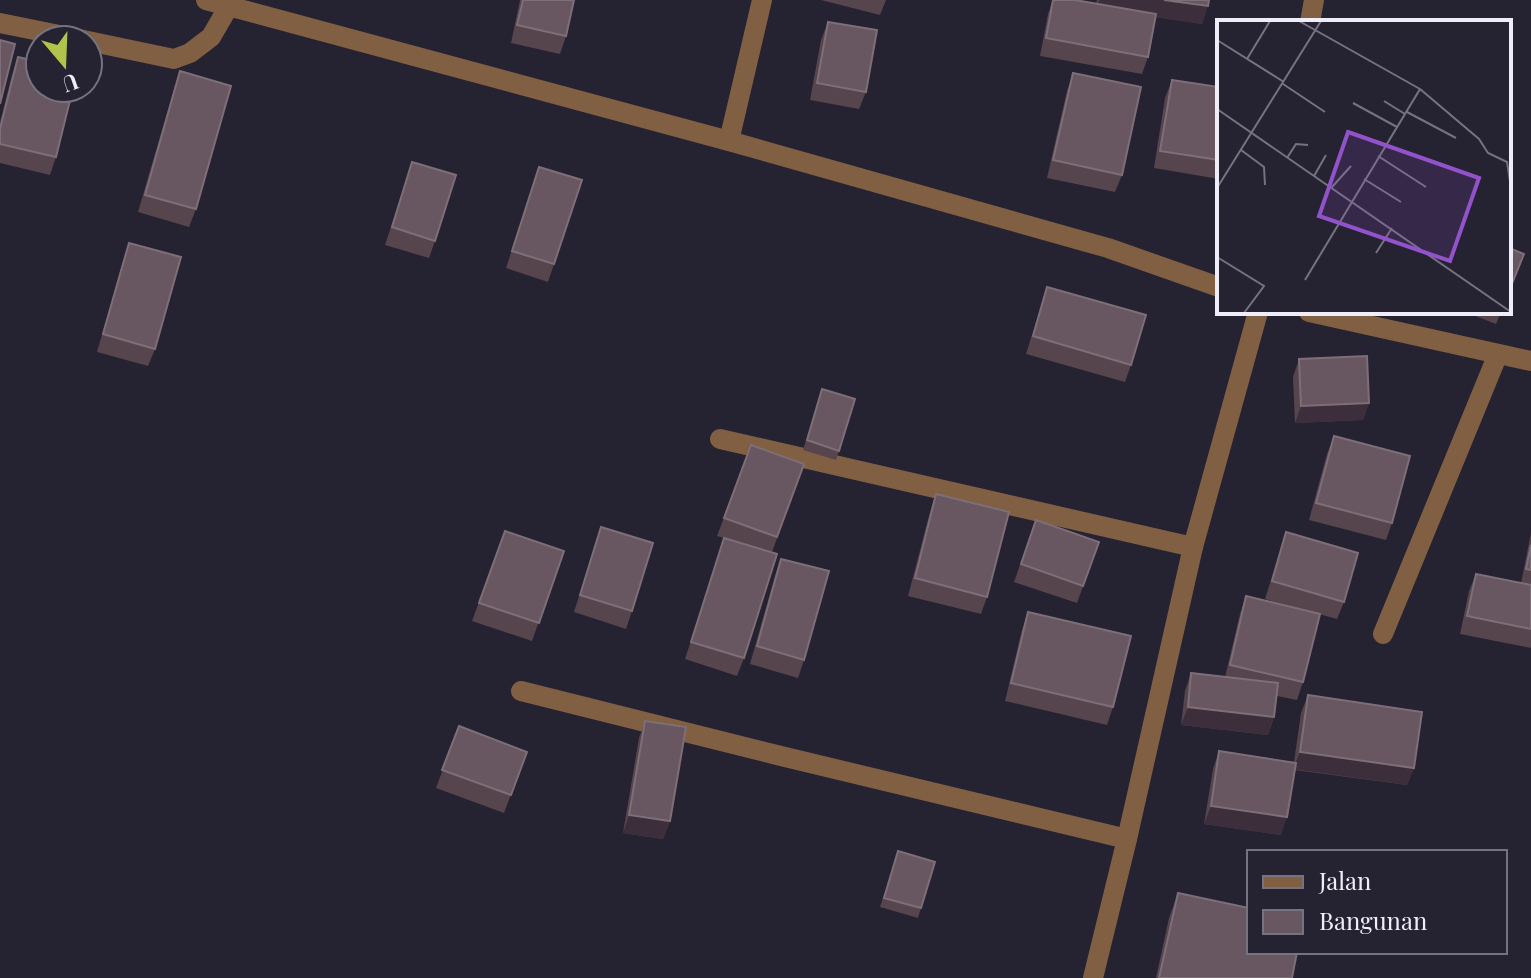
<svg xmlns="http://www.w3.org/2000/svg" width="1531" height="978" font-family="'Playfair Display',serif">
  <rect width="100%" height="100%" fill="#252232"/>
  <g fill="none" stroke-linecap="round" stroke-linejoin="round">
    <g stroke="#815f42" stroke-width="20">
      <polyline points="206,0 729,141 1108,248 1219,287"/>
      <polyline points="1310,22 1314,0"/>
      <polyline points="0,23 84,40"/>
      <polyline points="88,41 174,59 190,53 211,37 229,6"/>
      <polyline points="729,141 762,0"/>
      <polyline points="1309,312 1531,361"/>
      <polyline points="720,439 1193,547"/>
      <polyline points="1383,634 1498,354"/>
      <polyline points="521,691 781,756 1127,839"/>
      <polyline points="1093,978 1127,839 1193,547 1258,312"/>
    </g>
  </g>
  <g fill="#57454e">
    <polygon points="520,0 574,0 566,36 560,54 511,43"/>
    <polygon points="821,0 886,0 880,15"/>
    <polygon points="1053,0 1075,0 1096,4 1097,0 1209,0 1202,24 1156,17 1148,57 1142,74 1040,56 1048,14"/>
    <polygon points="828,22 866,92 859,109 810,100 821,40"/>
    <polygon points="18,57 56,157 50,175 0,163 0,122 12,75"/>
    <polygon points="180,71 196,209 189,227 138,212 174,89"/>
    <polygon points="1073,73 1122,175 1115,192 1047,178 1067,91"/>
    <polygon points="1172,80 1219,87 1219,179 1154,168 1165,98"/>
    <polygon points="412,162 435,241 429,258 385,245"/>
    <polygon points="539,167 554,264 548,282 506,268"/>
    <polygon points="129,243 155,349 148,366 97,352 123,261"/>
    <polygon points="1047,287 1131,365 1125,382 1026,354"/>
    <polygon points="1465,312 1501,312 1496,324"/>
    <polygon points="1299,359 1369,403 1363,420 1295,423 1293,377"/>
    <polygon points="819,399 839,451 836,460 803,450"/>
    <polygon points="1334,436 1392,523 1386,540 1309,520 1327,454"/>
    <polygon points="751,445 804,464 772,552 744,658 737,676 685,659 724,538 717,536"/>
    <polygon points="936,494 987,597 981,614 908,596 930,512"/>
    <polygon points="1036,520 1099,542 1077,603 1014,582"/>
    <polygon points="601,527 632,611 626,629 574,612"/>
    <polygon points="505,531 564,551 532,641 472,621"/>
    <polygon points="1286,532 1344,602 1337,619 1265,599"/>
    <polygon points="1531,533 1531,648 1460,634 1469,591 1476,574 1521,583"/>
    <polygon points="781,559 804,660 798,678 750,664 775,576"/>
    <polygon points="1246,596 1303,682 1297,700 1277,696 1274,717 1268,735 1181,725 1185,691 1191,673 1225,677 1240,614"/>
    <polygon points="1028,612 1113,707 1107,725 1005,701 1022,630"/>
    <polygon points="1308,695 1414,768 1407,785 1295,770 1281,835 1204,824 1213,769 1219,751 1294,762 1301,713"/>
    <polygon points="645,721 670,821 663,839 623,833 639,738"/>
    <polygon points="459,726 527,752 504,813 436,788"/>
    <polygon points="898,851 921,908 918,918 880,907"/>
    <polygon points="1178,893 1292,978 1156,978 1169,918"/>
  </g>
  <g fill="#3c2f3b">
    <polygon points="1099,0 1164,0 1208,6 1202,24 1096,9"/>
    <polygon points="1369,403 1363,420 1295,423 1301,406"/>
    <polygon points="1188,707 1274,717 1268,735 1181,725"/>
    <polygon points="1300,752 1414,768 1407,785 1293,769"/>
    <polygon points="1211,806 1287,817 1281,835 1204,824"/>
    <polygon points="629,815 670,821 663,839 623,833"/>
  </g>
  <g fill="#685760" stroke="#7d6e78" stroke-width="2">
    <polygon points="523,0 574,0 566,36 517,25"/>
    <polygon points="1053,0 1075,0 1156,14 1148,57 1046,38"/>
    <polygon points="1164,0 1209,0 1208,6"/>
    <polygon points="828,22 877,30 866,92 817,83"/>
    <polygon points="0,40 15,44 0,104"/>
    <polygon points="18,57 40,62 40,88 73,88 56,157 0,144 0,129"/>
    <polygon points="180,71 231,86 196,209 145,195"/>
    <polygon points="1073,73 1141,87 1122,175 1053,160"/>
    <polygon points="1172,80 1219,87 1219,160 1160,151"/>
    <polygon points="412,162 456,175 435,241 392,227"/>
    <polygon points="539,167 582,180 554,264 512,251"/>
    <polygon points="129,243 181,257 155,349 103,334"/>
    <polygon points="1509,248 1524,254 1509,291"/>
    <polygon points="1047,287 1146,315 1131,365 1033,336"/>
    <polygon points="1367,356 1369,403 1301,406 1299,359"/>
    <polygon points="822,389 855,399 839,451 807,440"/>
    <polygon points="1334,436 1410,456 1392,523 1316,503"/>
    <polygon points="751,445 804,464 777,537 724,518"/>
    <polygon points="936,494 1009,512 987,597 915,578"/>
    <polygon points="1036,520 1099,542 1083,586 1021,564"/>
    <polygon points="601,527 653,543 632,611 580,595"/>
    <polygon points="505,531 564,551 539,623 479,603"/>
    <polygon points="1286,532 1358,553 1344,602 1272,581"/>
    <polygon points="724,538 777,554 744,658 691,642"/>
    <polygon points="1531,545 1531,570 1526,569"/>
    <polygon points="781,559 829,571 804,660 757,646"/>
    <polygon points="1476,574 1531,585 1531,629 1467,616"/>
    <polygon points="1246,596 1320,614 1303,682 1230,665"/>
    <polygon points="1028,612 1131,636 1113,707 1011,683"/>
    <polygon points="1191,673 1278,683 1274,717 1188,707"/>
    <polygon points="1308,695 1422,712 1414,768 1300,752"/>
    <polygon points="645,721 686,727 670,821 629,815"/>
    <polygon points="459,726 527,752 511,795 442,770"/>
    <polygon points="1219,751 1296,763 1287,817 1211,806"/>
    <polygon points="898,851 935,862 921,908 884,898"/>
    <polygon points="1178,893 1249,908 1249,952 1297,952 1292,978 1159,978"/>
  </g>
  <g transform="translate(1217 20)">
    <rect width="294" height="294" fill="#252232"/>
    <path fill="none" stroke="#767381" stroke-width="2" d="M82,1L203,69L88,260M0,20L67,62M30,39L53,1M66,64L108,92M203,69L262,119L271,133L290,142L293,161M167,81L188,94M136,83L180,107M0,89L294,292M190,92L239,118M24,130L47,147L48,165M161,136L209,167M70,138L79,124L91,125M97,156L109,135M147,159L184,182M115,167L134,146M0,168L104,1M159,233L175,208M0,237L47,266L27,293"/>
    <path fill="#9253ca" fill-opacity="0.15" stroke="#9253ca" stroke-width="4" d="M131,112L262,158L233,241L102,196Z"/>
    <rect width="294" height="294" fill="none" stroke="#efedf8" stroke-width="4"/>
  </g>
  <rect x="1247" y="850" width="260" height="104" fill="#252232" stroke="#767381" stroke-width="2"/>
  <rect x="1263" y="876" width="40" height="12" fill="#815f42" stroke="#767381" stroke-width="2"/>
  <text x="1319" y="890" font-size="24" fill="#efedf8">Jalan</text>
  <rect x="1263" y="910" width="40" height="24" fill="#685760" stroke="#767381" stroke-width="2"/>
  <text x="1319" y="930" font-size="24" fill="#efedf8">Bangunan</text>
  <g transform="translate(64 64) rotate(161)"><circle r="38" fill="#252232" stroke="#767381" stroke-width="2"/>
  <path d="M0-6L14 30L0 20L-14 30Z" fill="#b2c34c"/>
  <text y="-12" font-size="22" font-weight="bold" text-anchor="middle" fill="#efedf8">U</text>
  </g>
</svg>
